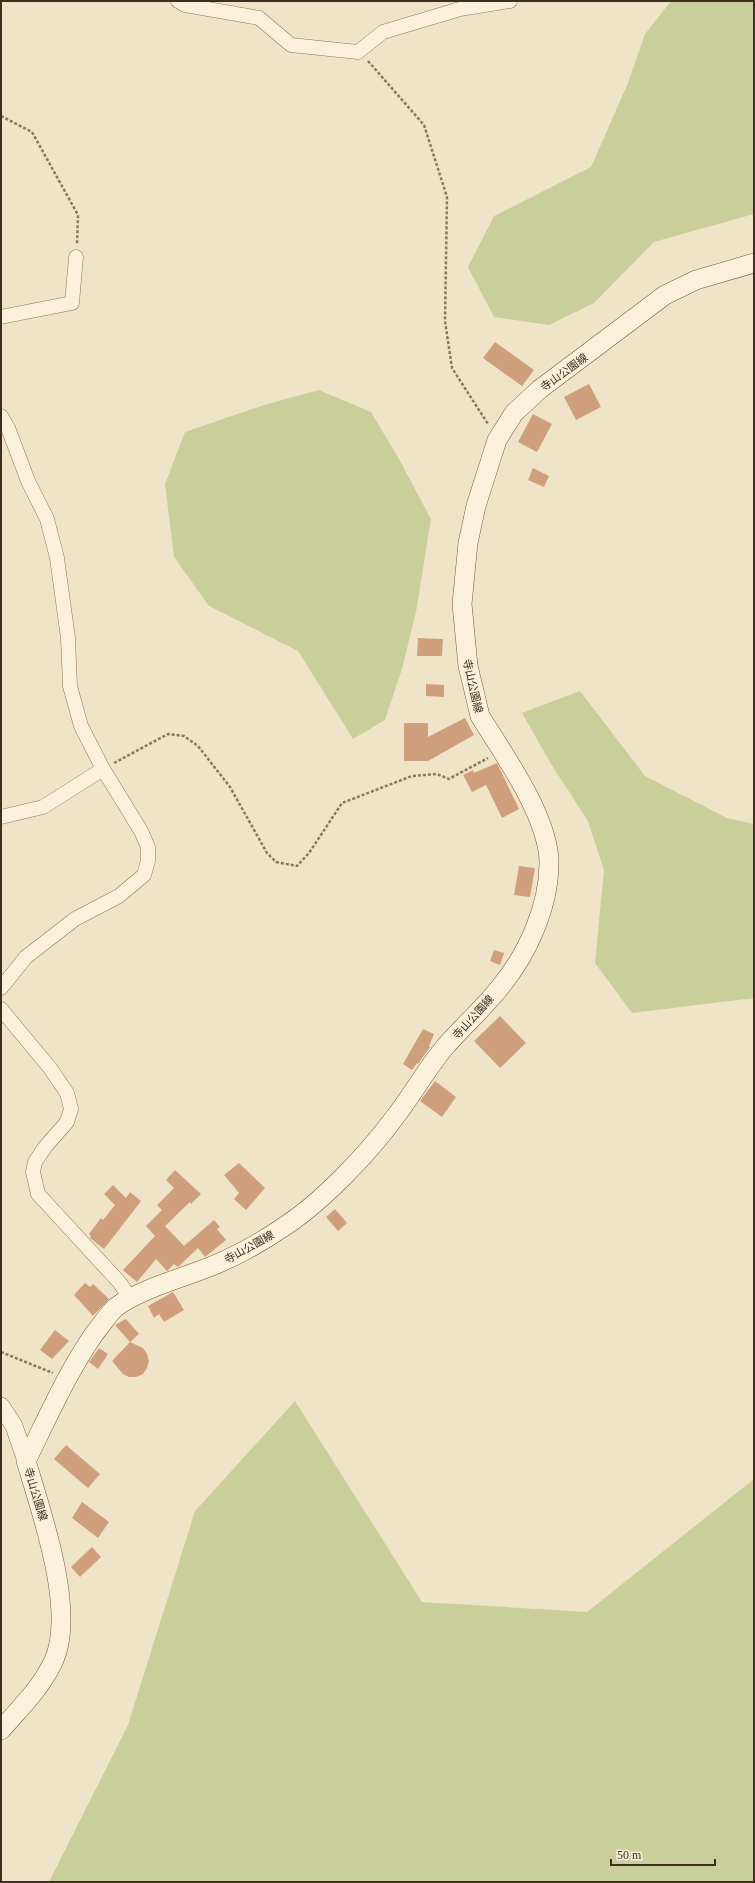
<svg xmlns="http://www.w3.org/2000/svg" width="755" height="1883" font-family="'Times New Roman','Noto Sans JP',serif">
  <rect width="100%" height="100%" fill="#f0e4c8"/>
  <g fill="#c9cf9b">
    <polygon points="671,1 754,1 754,214 654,242 594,303 549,325 494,317 468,267 494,216 591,167 628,83 645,34"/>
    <polygon points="319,390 371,412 399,459 431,519 416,612 402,669 385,720 353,739 298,651 209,606 174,557 165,484 185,432 264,405"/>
    <polygon points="580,691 645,776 727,818 754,824 754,998 632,1013 595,963 604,870 588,821 551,764 522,713"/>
    <polygon points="295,1401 422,1602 587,1612 754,1479 754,1882 49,1882 128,1725 195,1511"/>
  </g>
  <g fill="#cf9f7d">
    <polygon points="495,342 534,370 522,386 483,358"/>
    <polygon points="589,384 601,407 576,420 564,397"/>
    <polygon points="533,414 552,424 537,452 518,442"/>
    <polygon points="533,468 549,476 544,487 528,480"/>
    <polygon points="418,638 443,639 442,656 417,656"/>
    <polygon points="426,684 444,685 444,697 426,696"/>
    <polygon points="465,718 474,735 428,761 404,761 404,723 428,723 428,737"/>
    <polygon points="497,763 519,809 502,818 486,785 472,792 463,775 473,770 474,773"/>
    <polygon points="519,866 535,868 530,897 514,895"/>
    <polygon points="494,950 504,953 500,965 490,961"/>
    <polygon points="500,1016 526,1043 500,1068 474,1041"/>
    <polygon points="423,1029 434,1034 429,1046 430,1047 418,1064 417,1063 412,1070 403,1064"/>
    <polygon points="435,1081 456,1097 442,1117 420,1101"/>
    <polygon points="239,1163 265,1188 246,1210 234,1199 239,1193 224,1175"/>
    <polygon points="175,1170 201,1194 191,1204 190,1202 165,1226 184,1246 214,1220 220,1227 217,1229 226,1240 205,1257 198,1248 178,1267 174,1264 167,1271 156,1259 137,1282 123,1270 155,1236 146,1226 162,1210 157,1205 174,1188 166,1180"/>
    <polygon points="113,1185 126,1198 130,1192 141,1201 104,1249 90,1238 91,1236 89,1234 101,1218 103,1220 115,1205 104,1194"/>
    <polygon points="335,1209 347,1223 338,1231 326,1217"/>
    <polygon points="85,1283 90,1287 93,1284 109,1299 93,1316 74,1295"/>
    <polygon points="173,1292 184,1310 164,1322 159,1314 154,1318 148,1306"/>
    <polygon points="126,1319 139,1334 130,1342 143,1348 147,1354 149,1361 147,1368 143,1374 136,1377 129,1377 123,1374 112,1361 130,1342 115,1325"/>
    <polygon points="55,1330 69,1341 52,1359 40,1350"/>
    <polygon points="99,1348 108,1354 98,1369 89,1362"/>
    <polygon points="66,1445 100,1474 88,1488 54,1459"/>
    <polygon points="82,1502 109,1522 98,1538 72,1518"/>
    <polygon points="92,1547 101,1557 80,1577 71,1567"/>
  </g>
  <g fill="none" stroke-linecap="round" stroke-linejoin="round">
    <defs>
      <g id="minor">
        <polyline points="178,1 185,5 259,18 291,45 358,52 383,32 460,9 510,1"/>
        <polyline points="1,317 72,303 76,257"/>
        <polyline points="1,416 8,428 28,481 47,519 57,558 68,638 70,686 81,726 103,769 141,831 148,847 148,861 144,875 119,896 75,919 26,957 1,988"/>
        <polyline points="1,817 43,807 103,769"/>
        <polyline points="1,1009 50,1068 67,1093 71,1109 67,1122 45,1147 35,1162 33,1172 38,1194 120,1283 130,1298"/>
      </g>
      <polyline id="tertiary" points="1,1406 14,1426 26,1461"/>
      <path id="secondary" d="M1,1730C20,1708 42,1687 54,1660C76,1610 41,1511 26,1461C47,1419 67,1373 94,1334C101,1326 108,1314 116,1307C138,1290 185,1277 212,1266C236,1256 260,1243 282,1228C321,1203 367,1155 395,1117C412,1095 426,1070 444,1048C462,1027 484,1008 501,986C528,953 549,906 549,863C549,817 504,755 480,716L468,666L462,604L468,543L476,506L497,440L514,413L540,389L665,295L696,280L754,263"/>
    </defs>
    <use href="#minor" stroke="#8d765c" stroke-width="15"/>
    <use href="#tertiary" stroke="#8d765c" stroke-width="18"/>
    <use href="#secondary" stroke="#6f573f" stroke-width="20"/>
    <g stroke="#8d765c" stroke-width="2.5" stroke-dasharray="3 2" stroke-linecap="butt">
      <polyline points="368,61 424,125 447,197 445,321 452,368 488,424"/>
      <polyline points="1,116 32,132 78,215 77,244"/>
      <polyline points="114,763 168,734 184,736 198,746 230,787 267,853 276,862 297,866 309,853 342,803 412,776 437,774 449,779 488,758"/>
      <polyline points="1,1352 53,1373"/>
    </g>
    <use href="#minor" stroke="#faf1dc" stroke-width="14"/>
    <use href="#tertiary" stroke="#faf1dc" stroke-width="17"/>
    <use href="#secondary" stroke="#faf1dc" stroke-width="19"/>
  </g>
  <g text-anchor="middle" stroke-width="3" stroke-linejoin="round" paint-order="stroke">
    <g font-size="11" fill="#3d2e20" stroke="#f7eed8">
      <text transform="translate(564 372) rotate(-36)" y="4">寺山公園線</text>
      <text transform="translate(473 686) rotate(77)" y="4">寺山公園線</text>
      <text transform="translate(473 1017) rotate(-48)" y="4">寺山公園線</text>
      <text transform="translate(249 1247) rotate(-29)" y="4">寺山公園線</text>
      <text transform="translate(36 1494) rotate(73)" y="4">寺山公園線</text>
    </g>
  </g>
  <rect width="755" height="1883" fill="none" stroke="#3d2e20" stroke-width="4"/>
  <path d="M611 1859v6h104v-6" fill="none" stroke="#3d2e20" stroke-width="2"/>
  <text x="617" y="1859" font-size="12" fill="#3d2e20" stroke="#f7eed8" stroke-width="3" paint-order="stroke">50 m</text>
</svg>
